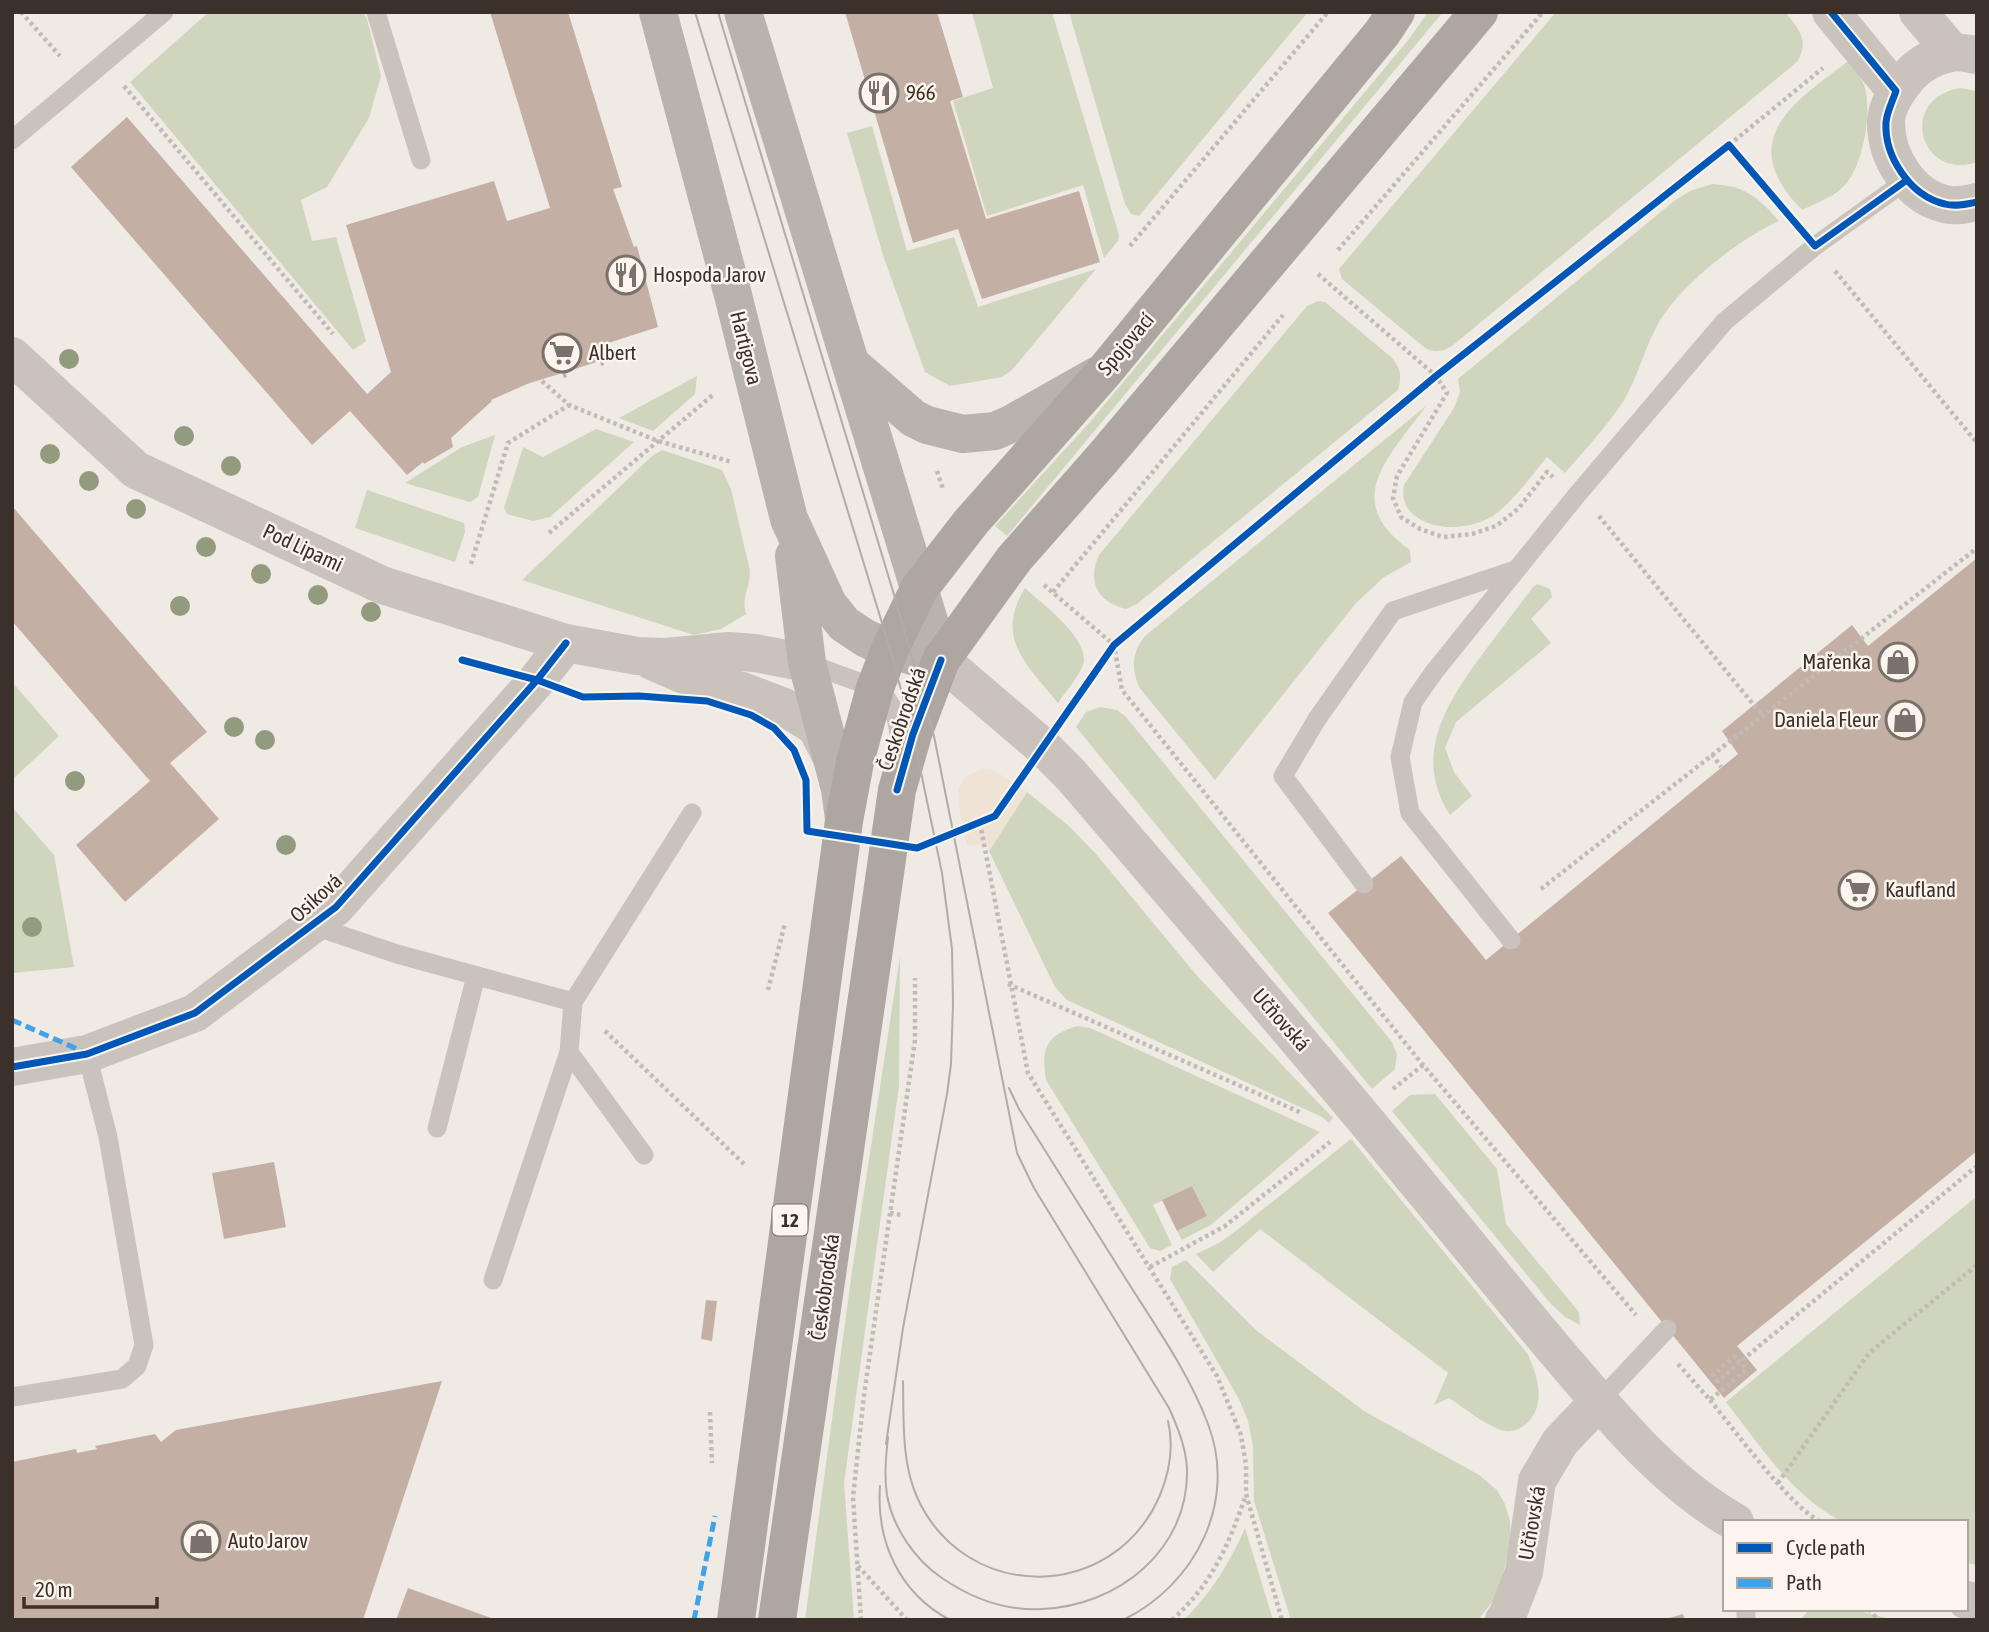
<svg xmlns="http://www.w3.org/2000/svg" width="1989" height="1632" font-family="'Asap Condensed',sans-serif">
  <rect width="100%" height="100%" fill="#efeae4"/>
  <g fill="#d0d5be">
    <polygon points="209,12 363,12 367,19 381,76 369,118 327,187 301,200 312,241 336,237 366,341 353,350 130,82"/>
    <polygon points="972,12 1052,12 1119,235 1118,241 1104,258 1083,185 987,216 953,101 993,88"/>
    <polygon points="1069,12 1308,12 1139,216 1131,214 1125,204"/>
    <polygon points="1428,12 1443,12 1007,536 995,526 1090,422 1409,39"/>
    <path d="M1556,12H1785C1799,29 1810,41 1797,62L1452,346C1442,352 1435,353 1425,348L1342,279L1339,269Z"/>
    <path d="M1848,61C1856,69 1862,78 1865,88C1872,114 1863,167 1844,186C1834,197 1816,203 1802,210C1795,202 1787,194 1782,185C1746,127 1810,92 1848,61Z"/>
    <path d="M1960,88L1977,91V162C1921,182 1896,99 1960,88Z"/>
    <polygon points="872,126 907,251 954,237 978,307 1096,269 1012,370 1002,377 950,386 925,372 884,258 847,133"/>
    <path d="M1712,184C1745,186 1757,196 1779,221C1738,240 1681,284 1658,324C1644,349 1638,377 1623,402C1606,427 1585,450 1565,473L1547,457C1533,474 1520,492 1504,507C1483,528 1443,534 1418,518C1406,510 1401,499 1404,485L1454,408L1460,392L1458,379L1674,201L1690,191Z"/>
    <path d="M1318,301L1325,302L1391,357C1401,368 1402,376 1398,390L1137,604L1126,609C1097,602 1087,581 1099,555L1307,306Z"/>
    <polygon points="697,376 695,394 653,431 619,418"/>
    <path d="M1426,406C1389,457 1340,501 1410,550L1411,562L1384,577L1356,603L1215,780L1139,687C1131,667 1132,653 1145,636Z"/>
    <polygon points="596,429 634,442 550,517 533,521 507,514 504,508 523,447 543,457"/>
    <polygon points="495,435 478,497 470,502 405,483 462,447"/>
    <path d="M662,450L722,470L731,489L750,571C750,590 741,596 746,614L721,629L694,635L522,580L652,456Z"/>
    <polygon points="367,490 464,523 465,532 455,562 355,528"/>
    <path d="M1537,584L1550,589L1552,597L1531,619L1551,643L1456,722L1445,748L1454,772L1472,796L1450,815C1410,753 1450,698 1487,648C1502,628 1518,607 1533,587Z"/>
    <path d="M1025,588C1042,604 1091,639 1083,665C1078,678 1066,691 1058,703C1027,665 994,638 1025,588Z"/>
    <polygon points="12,682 59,736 12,780"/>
    <polygon points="1100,707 1117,710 1126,717 1392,1042 1397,1054 1395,1069 1372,1089 1076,727 1086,712"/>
    <polygon points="1027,792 1069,826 1096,854 1198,977 1333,1118 1329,1123 1322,1117 1067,1000 1055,987 989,851"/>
    <polygon points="12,807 54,855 74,967 12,973"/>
    <polygon points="900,956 899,1086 844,1483 854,1620 805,1620 852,1271"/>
    <path d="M1078,1026L1090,1028L1320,1132L1212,1224L1182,1240L1177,1231L1207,1216L1192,1186L1153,1205L1172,1245L1160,1251L1150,1248L1046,1080C1041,1048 1046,1035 1078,1026Z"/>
    <polygon points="1435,1094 1497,1169 1506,1224 1579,1312 1580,1325 1565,1317 1551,1304 1392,1111 1410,1095"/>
    <path d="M1351,1139L1527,1353C1538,1375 1547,1406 1526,1424C1520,1429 1513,1432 1506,1431C1490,1429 1463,1407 1449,1398L1434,1405L1448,1373L1260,1229L1213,1272L1196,1254L1219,1243L1237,1230Z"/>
    <path d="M1977,1196V1565L1966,1563V1522H1843C1792,1497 1760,1445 1726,1402Z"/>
    <polygon points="1186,1260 1257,1331 1364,1411 1479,1475 1497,1490 1505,1504 1510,1521 1511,1540 1502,1579 1493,1601 1478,1620 1291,1620 1254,1501 1253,1446 1248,1421 1239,1399 1170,1279 1172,1267"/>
    <path d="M1245,1528L1273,1620H1184C1211,1593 1230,1563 1245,1528Z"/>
    <polygon points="1809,1609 1852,1609 1894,1620 1801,1620"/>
  </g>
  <polygon fill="#eee3d4" points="982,769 995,771 1027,792 989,851 987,843 967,846 958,802 959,788 965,777"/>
  <g fill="#c4afa5">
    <polygon points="490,12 568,12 622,187 613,189 634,247 637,246 658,327 599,346 604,365 601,366 600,361 565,372 567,377 564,378 562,373 527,384 491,400 492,401 451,438 453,447 424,464 423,462 407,475 350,411 312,445 71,167 127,117 367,394 391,372 346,225 494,181 507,221 550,208"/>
    <polygon points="845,12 937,12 963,97 950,101 986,219 1079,191 1100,262 982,299 958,229 913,243"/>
    <polygon points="12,506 207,732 170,763 219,819 125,902 76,845 150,781 12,621"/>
    <polygon points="1977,558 1977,1151 1737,1346 1757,1370 1724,1398 1328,913 1401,856 1486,960 1738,754 1722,731 1852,625 1868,646"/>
    <polygon points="274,1162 286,1227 224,1239 212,1173"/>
    <polygon points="1192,1186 1207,1216 1177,1231 1162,1200"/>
    <polygon points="706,1300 717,1301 712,1341 701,1339"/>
    <polygon points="442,1381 363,1620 12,1620 12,1462 76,1449 77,1453 97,1449 95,1446 155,1434 161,1442 176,1430"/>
    <polygon points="408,1588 494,1619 494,1620 396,1620"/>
    <polygon points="1683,1614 1685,1620 1666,1620 1666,1619"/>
  </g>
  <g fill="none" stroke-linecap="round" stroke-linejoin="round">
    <g stroke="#c1bbb5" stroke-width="4.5" stroke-dasharray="3.5 3.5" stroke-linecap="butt">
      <polyline points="21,12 60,56"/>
      <polyline points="124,86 333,334"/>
      <polyline points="1729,145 1823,68"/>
      <polyline points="1130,246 1328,12"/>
      <polyline points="1338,250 1543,12"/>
      <polyline points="1835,271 1977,443"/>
      <polyline points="1318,274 1436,376 1447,393 1397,476 1393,498 1401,517 1420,529 1443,537 1472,534 1496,526 1518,509 1547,472 1553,477"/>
      <polyline points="542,381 569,405 658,441 732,462"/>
      <polyline points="937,471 943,489"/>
      <polyline points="1599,516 1762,715"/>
      <polyline points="549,533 714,394"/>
      <polyline points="471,564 508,443 569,405"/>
      <polyline points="1044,585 1114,645 1122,690 1423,1065 1636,1315"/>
      <polyline points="1053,592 1283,315"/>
      <polyline points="583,697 608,696"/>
      <polyline points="1068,713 1114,645 1436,376 1729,145 1794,221"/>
      <polyline points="1712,754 1721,767"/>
      <polyline points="980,823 1028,1073 1217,1376 1241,1435 1246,1465 1246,1494 1282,1620"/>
      <polyline points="963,829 995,816 1016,784"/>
      <polyline points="1541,889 1977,548"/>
      <polyline points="1008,984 1302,1113"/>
      <polyline points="768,990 785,923"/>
      <polyline points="605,1031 744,1164"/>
      <polyline points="1393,1089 1423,1065"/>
      <polyline points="890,1213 902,1215"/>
      <polyline points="1150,1267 1225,1226 1330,1142"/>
      <polyline points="1678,1364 1710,1400 1746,1370 1735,1356 1713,1375 1718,1381 1746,1357 1977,1166"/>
      <path d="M1710,1400C1733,1428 1792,1509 1821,1522"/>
      <polyline points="710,1412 712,1463"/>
      <polyline points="1778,1483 1869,1353 1977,1265"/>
      <polyline points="858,1566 907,1620"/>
      <polyline points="1869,1609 1878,1620"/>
      <polyline points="861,1620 853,1497 864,1395 915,1040 915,978"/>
      <path d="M1172,1620C1213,1583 1228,1546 1246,1495"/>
    </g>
    <g stroke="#c9c3bc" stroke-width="19">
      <polyline points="376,12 421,160"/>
      <polyline points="12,140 164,12"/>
      <path d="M807,663L875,688C895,701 899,724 900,747"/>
      <polyline points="1364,884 1283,776 1317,719 1393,611 1515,570"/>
      <polyline points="314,926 397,954 573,1002 569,1052 493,1280"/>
      <polyline points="1511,940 1410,813 1400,757 1413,702 1434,672 1576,496 1724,322 1815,246 1907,180"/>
      <polyline points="573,1002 692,813"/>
      <polyline points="569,1052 644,1155"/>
      <polyline points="437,1128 476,976"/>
      <polyline points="12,1397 122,1379 137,1366 144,1345 108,1137 87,1054"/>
      <polyline points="1599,1401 1667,1329"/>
      <polyline points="1746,1620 1746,1609"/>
    </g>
    <g stroke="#c9c3bc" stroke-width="38">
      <polyline points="1831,12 1896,91"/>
      <polyline points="1918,12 1952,52"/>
      <path d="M1977,55C1969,54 1958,51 1950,53C1934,56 1920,64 1909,76C1898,89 1886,105 1886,123C1886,157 1910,196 1945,204C1955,207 1967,204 1977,202"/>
      <polyline points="12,356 136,470 382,585 566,643 637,656 666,657 729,651 755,653 807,663"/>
      <path d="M941,660L1043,747L1071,775C1189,913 1309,1050 1424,1191C1474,1251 1522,1312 1573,1371C1621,1427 1671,1486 1735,1522"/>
      <polyline points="652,661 696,680 742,691 784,707 816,727 830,754"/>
      <polyline points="12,1067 87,1054 195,1013 336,907 537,680 566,643"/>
      <polyline points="1966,1600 1977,1602"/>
      <polyline points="1504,1620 1507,1616 1524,1572 1537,1481 1560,1442 1599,1401"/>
    </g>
    <g stroke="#b9b3ad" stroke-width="38">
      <polyline points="658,12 733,295 789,519 828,604 844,624 865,638 890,649 912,656 941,660 743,12"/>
      <polyline points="851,364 913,418 927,425 963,434 995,431 1013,423 1098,375"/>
      <polyline points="794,556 807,663 840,789 844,819"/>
    </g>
    <g stroke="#aea7a1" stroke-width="38">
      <polyline points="736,1620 844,821 855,762 875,688 890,649 919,589 971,522 1104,372 1382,33 1396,12"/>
      <polyline points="777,1620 897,790 913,734 941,660 1014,559 1103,458 1479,12"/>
    </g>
    <g stroke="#b1aca7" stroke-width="2">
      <polyline points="695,12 890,649 913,734 942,873 952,949 953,1004 951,1064 947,1094 903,1328 886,1444"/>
      <path d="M718,12L895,598L934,736L1017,1153L1034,1188L1169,1408C1178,1428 1186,1448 1187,1469C1189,1550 1118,1606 1042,1609C1006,1611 971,1598 942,1578C915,1560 893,1528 887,1495C884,1476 886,1456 888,1437"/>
      <path d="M1009,1088L1019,1109C1054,1165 1089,1220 1124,1276C1154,1324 1188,1371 1208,1424C1238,1502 1195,1585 1123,1620"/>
      <path d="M903,1381C904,1418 901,1461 917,1497C965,1604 1114,1603 1160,1495C1170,1471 1174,1447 1168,1421"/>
      <path d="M880,1486C876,1541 899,1593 950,1620"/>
    </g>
    <g stroke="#3fa3eb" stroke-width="5" stroke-dasharray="10 5" stroke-linecap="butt">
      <polyline points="12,1020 84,1052"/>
      <polyline points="694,1620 715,1516"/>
    </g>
    <defs>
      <g id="cycleway">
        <path d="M1831,12L1896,91C1893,100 1887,112 1886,122C1884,156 1910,196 1945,204C1955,207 1967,204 1977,202"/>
        <polyline points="462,660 537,680 583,697 639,696 707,701 751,715 774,728 794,750 806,780 807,831 917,848 995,816 1114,645 1436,376 1729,145 1815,246 1907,180"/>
        <polyline points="897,790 913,734 941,660"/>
        <polyline points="12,1067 87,1054 195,1013 336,907 537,680 566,643"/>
      </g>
    </defs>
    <use href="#cycleway" stroke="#fbf5ed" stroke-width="11"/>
    <use href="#cycleway" stroke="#0057b8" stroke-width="7"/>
  </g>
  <g fill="#939b7f">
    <circle cx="69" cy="359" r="10"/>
    <circle cx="184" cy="436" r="10"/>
    <circle cx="50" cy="454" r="10"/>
    <circle cx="231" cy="466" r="10"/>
    <circle cx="89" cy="481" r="10"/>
    <circle cx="136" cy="509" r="10"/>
    <circle cx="206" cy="547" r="10"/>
    <circle cx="261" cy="574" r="10"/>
    <circle cx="318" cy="595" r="10"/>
    <circle cx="180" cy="606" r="10"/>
    <circle cx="371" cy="612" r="10"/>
    <circle cx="234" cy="727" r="10"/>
    <circle cx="265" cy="740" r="10"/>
    <circle cx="75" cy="781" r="10"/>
    <circle cx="286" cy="845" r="10"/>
    <circle cx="32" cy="927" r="10"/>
  </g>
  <defs>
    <symbol id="restaurant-ring" viewBox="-11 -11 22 22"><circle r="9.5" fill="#fbf5ed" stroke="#7a716b" stroke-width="1.5"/><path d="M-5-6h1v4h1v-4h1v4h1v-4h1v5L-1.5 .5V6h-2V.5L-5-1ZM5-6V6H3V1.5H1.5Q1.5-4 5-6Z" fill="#7a716b"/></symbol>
    <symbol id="supermarket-ring" viewBox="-11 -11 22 22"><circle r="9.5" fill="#fbf5ed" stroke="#7a716b" stroke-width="1.5"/><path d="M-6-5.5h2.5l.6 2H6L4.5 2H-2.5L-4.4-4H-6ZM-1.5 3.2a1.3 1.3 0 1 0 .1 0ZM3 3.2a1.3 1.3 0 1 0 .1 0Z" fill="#7a716b"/></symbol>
    <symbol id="shop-ring" viewBox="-11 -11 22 22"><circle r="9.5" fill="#fbf5ed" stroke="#7a716b" stroke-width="1.5"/><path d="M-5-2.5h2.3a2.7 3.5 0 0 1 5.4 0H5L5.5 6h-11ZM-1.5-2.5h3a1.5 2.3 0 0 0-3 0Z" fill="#7a716b"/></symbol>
  </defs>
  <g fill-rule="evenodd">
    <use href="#restaurant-ring" x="857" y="71" width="44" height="44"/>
    <use href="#restaurant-ring" x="604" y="253" width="44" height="44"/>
    <use href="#supermarket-ring" x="540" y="331" width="44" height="44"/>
    <use href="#shop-ring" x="1876" y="640" width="44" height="44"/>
    <use href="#shop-ring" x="1883" y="698" width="44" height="44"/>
    <use href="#supermarket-ring" x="1836" y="868" width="44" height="44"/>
    <use href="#shop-ring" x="179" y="1519" width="44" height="44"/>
  </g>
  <g text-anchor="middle" stroke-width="5" stroke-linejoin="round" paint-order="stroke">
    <rect fill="#fbf5ed" stroke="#756b64" stroke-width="2" x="772.5" y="1204.5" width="35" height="31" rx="5"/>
    <g font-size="19" font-weight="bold" fill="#3b302a">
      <text x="790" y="1227">12</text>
    </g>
    <g font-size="21" fill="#3b302a" stroke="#fbf5ed" text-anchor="start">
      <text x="906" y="100">966</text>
      <text x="653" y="282">Hospoda Jarov</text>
      <text x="589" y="360">Albert</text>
      <text x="1871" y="669" text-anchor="end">Mařenka</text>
      <text x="1878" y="727" text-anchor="end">Daniela Fleur</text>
      <text x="1885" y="897">Kaufland</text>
      <text x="228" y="1548">Auto Jarov</text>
    </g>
    <g font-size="21" fill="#3b302a" stroke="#fbf5ed">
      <text transform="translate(1126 344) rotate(-50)" y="7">Spojovací</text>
      <text transform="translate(746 348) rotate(76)" y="7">Hartigova</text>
      <text transform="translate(303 548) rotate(25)" y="7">Pod Lipami</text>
      <text transform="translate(902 719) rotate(-71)" y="7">Českobrodská</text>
      <text transform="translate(316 898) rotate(-42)" y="7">Osiková</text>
      <text transform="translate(1281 1020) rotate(49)" y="7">Učňovská</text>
      <text transform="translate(825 1287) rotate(-82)" y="7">Českobrodská</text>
      <text transform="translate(1532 1523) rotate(-80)" y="7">Učňovská</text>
    </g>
  </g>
  <rect width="1989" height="1632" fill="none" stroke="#3b302a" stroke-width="28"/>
  <rect x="1723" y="1520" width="245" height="91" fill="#fbf5ed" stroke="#aea69f" stroke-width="2"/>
  <rect x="1737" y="1543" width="35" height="10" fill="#0057b8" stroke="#aea69f" stroke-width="2"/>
  <text x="1786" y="1555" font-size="21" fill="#3b302a">Cycle path</text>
  <rect x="1737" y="1578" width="35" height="10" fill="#3fa3eb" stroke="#aea69f" stroke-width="2"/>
  <text x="1786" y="1590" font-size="21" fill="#3b302a">Path</text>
  <path d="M24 1597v10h133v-10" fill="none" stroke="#3b302a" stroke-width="3.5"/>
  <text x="35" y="1597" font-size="21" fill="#3b302a" stroke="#fbf5ed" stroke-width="5" paint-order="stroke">20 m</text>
</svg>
